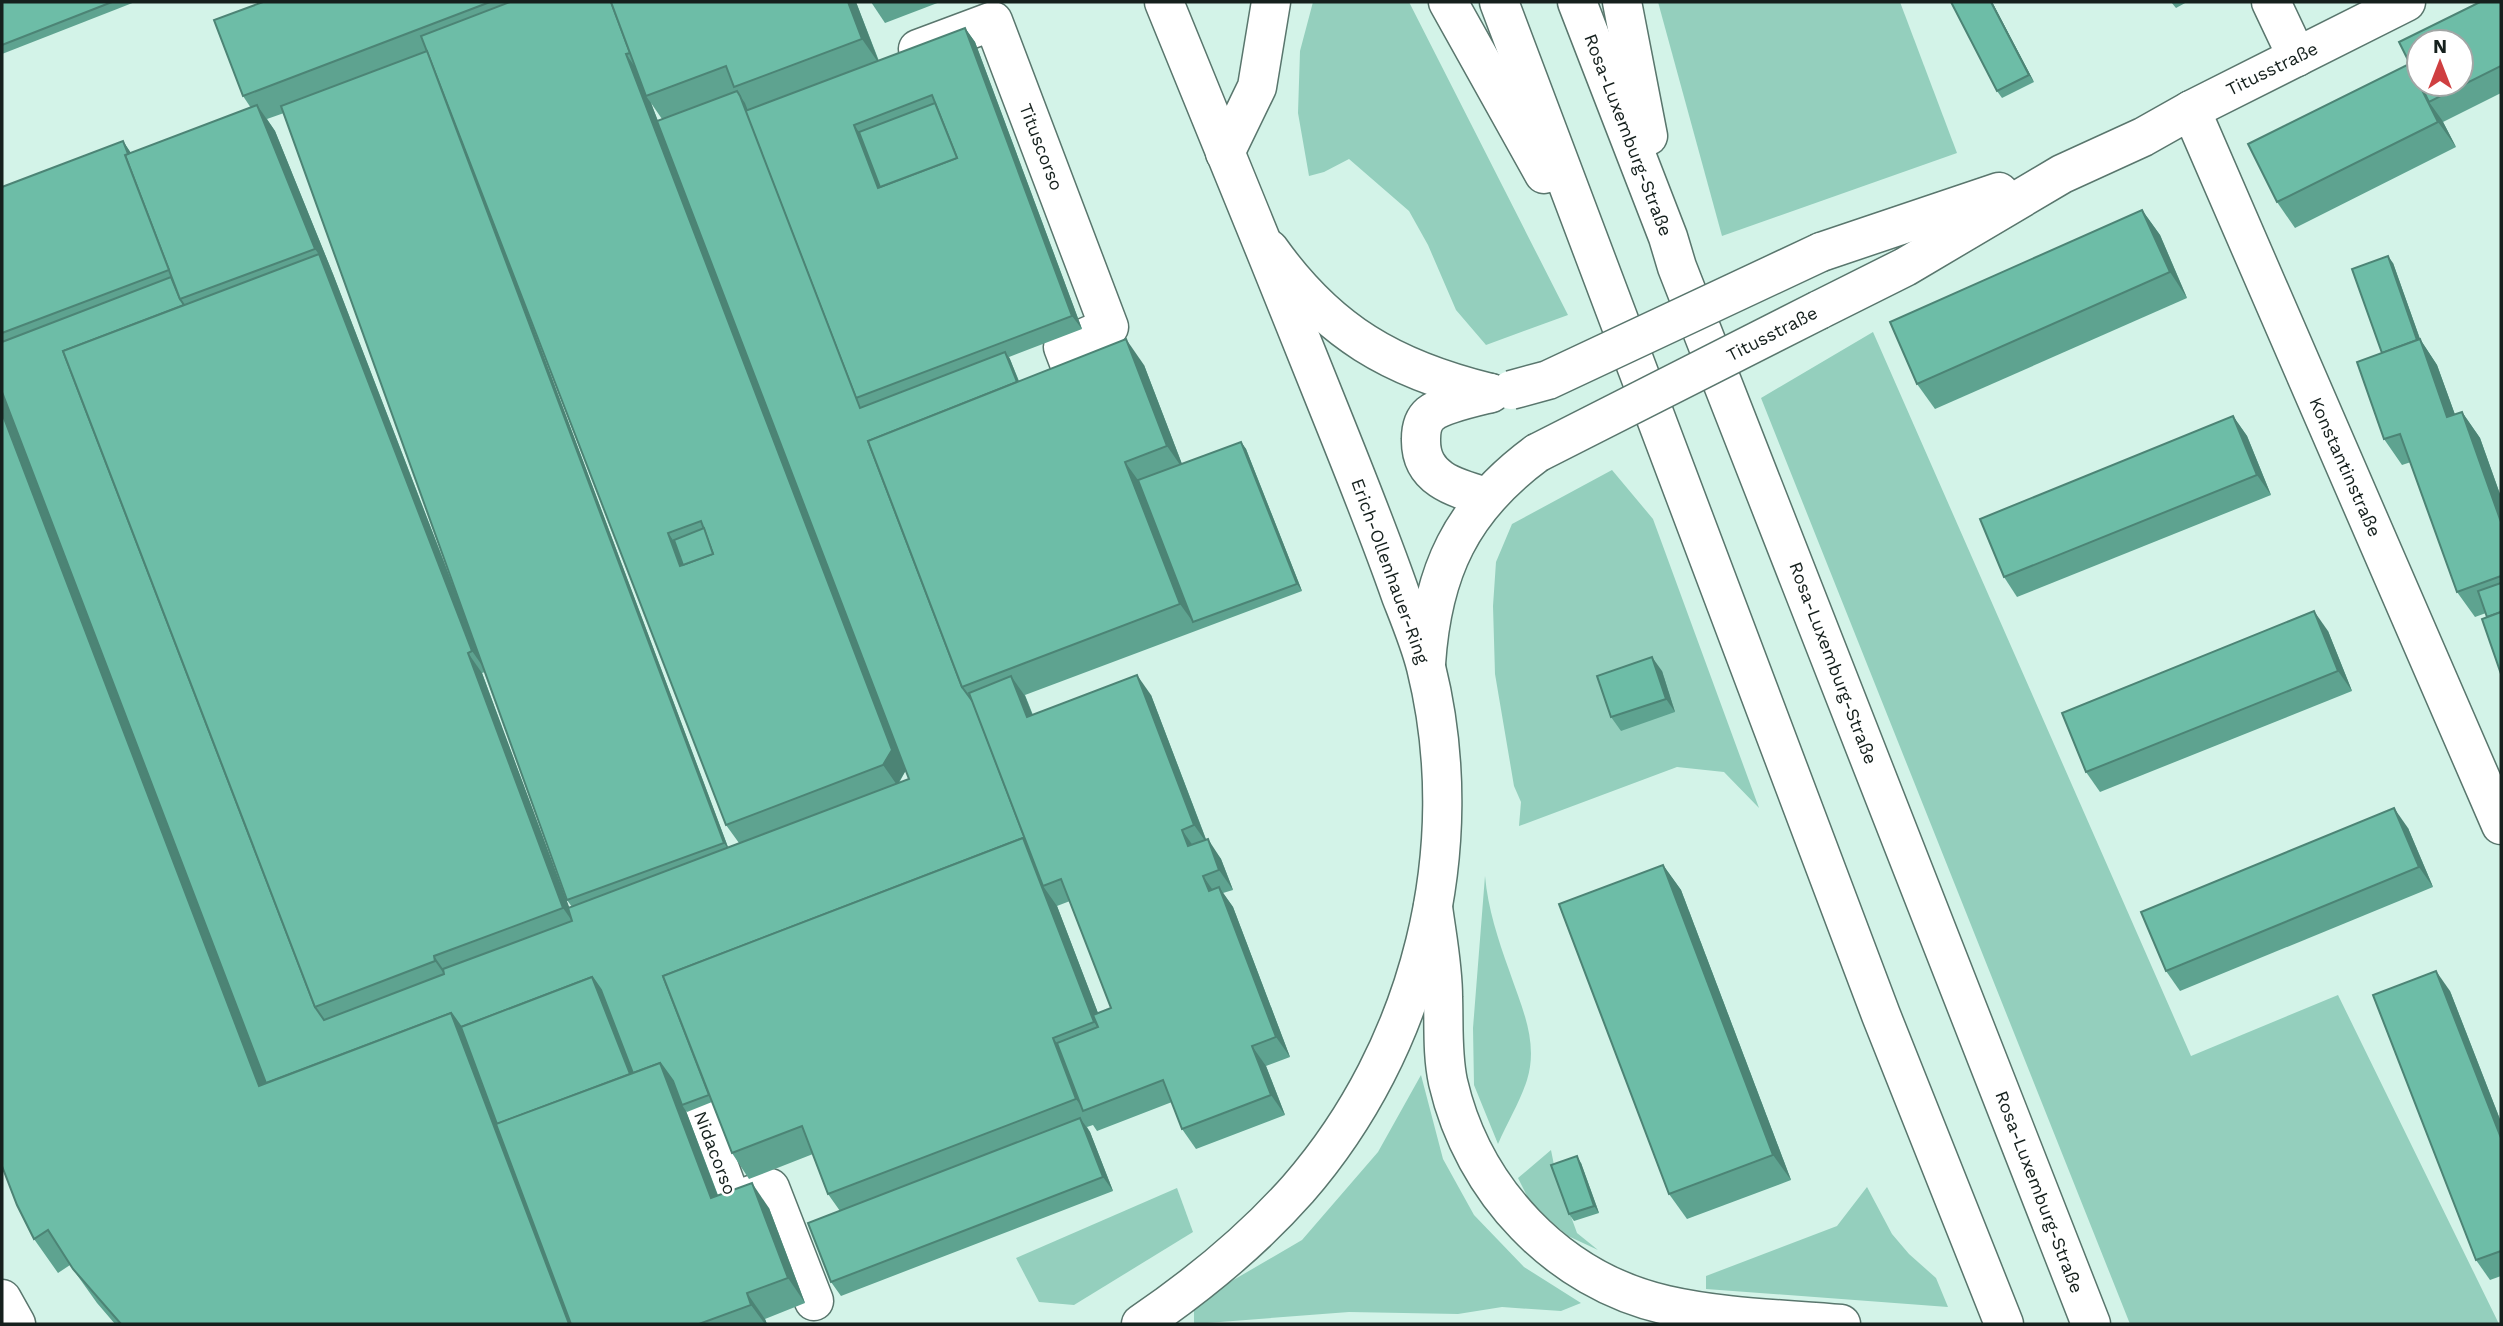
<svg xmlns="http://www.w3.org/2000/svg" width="2503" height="1326" font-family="'Work Sans',sans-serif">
  <rect width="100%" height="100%" fill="#d3f3e8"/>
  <g fill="#94cfbd">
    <polygon points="1313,2 1409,2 1568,315 1486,345 1456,310 1428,245 1409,211 1349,159 1324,172 1309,176 1298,113 1300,51"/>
    <polygon points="1658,2 1900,2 1957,153 1722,236"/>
    <polygon points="1873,332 2191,1056 2338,995 2499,1324 2130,1324 1761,398"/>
    <polygon points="1612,470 1653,519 1759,808 1724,772 1677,767 1519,826 1521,802 1514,786 1495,674 1493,606 1496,562 1512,524"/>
    <path d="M1485,876C1488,909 1498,939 1509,970C1521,1006 1539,1041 1527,1080C1520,1102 1507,1123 1498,1144L1474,1085L1473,1028Z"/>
    <polygon points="1421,1075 1443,1159 1474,1215 1524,1267 1581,1303 1561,1311 1502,1307 1458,1314 1349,1312 1194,1324 1194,1303 1302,1240 1378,1152"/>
    <polygon points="1551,1150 1556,1175 1577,1233 1598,1250 1568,1236 1531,1204 1518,1178"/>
    <polygon points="1867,1187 1892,1234 1909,1254 1936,1278 1948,1307 1706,1289 1706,1276 1837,1226"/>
    <polygon points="1177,1188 1193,1232 1074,1305 1039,1302 1016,1258"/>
  </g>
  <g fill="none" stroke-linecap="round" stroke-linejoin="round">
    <defs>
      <g id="minor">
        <polyline points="2271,2 2297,57"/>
        <polyline points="918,49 993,21 1109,327 1063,347 1071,368"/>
        <polyline points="2191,110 2501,825"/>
        <polyline points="1225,153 1257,87 1271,2"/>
        <path d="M1269,249C1328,332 1392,369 1490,393"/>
        <polyline points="1821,252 1999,192"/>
        <polyline points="1819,310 1905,267 2062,174 2143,137 2191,110 2406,2"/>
        <path d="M1487,497C1455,488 1420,479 1421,439C1421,430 1423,420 1430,414C1442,404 1475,397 1491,393"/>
        <path d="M1426,664C1432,572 1461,509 1537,453"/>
        <polyline points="667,1074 687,1078 732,1202 770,1188 814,1301"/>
      </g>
      <g id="major">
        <polyline points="2,1299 16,1324"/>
        <path d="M1141,1324C1198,1285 1252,1241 1298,1189C1421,1048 1471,848 1426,667C1420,643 1410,619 1401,596C1379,533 1354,471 1329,409C1275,273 1219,137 1164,2"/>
      </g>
      <g id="highway">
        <polyline points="1448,2 1544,174"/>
        <polyline points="1499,2 1881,1015 2004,1324"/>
        <polyline points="1577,2 1668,237 1677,267 2091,1324"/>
        <polyline points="1622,2 1648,136"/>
        <path d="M1433,907C1437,937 1443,967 1443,997C1444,1026 1442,1054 1448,1082C1473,1190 1557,1280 1666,1305C1723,1318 1783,1319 1841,1324"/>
      </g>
    </defs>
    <use href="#minor" stroke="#59766d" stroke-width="41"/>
    <use href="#major" stroke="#59766d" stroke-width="41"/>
    <use href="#highway" stroke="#59766d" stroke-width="41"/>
    <use href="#minor" stroke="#fff" stroke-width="38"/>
    <use href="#major" stroke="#fff" stroke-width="38"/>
    <use href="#highway" stroke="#fff" stroke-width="38"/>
    <defs>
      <g id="minor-bridge">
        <polyline points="1511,390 1548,380 1821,252"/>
        <polyline points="1537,453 1819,310"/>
      </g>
    </defs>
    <use href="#minor-bridge" stroke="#59766d" stroke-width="41" stroke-linecap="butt"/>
    <use href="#minor-bridge" stroke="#fff" stroke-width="38"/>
  </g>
  <g fill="#5ea390" fill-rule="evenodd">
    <polygon points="2,2 135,2 2,54"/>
    <path d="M263,2H856L879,61L965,28L975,42L1082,329L1009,357L1019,381L1144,365L1182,464L1241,442L1246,449L1302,591L1025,695L1033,715L1151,695L1206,839L1221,859L1233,890L1223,893L1233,907L1290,1057L1266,1066L1285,1115L1196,1149L1182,1129L1172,1102L1097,1131L1093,1125L1087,1127L1090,1132L1113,1191L841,1296L831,1282L840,1211L828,1194L813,1154L749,1179L732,1153L712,1102L687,1112L686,1111L718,1195L769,1208L805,1303L765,1319L767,1324H115L97,1303L70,1265L58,1273L34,1239L2,1166V187L123,141L131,153L251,108L243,96ZM651,103L662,119L658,121ZM284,113L460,603L333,274L275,131L267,119ZM523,301L726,825L739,843L728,847ZM485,672L567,900L572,907L569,908L482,673ZM906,770L909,779L899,783ZM1070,901L1111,1008L1098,1013L1057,906Z"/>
    <polygon points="871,2 940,2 885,23"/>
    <polygon points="1992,2 2034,82 2002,98 1997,91"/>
    <polygon points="2171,2 2187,2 2176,8"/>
    <polygon points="2501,2 2501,93 2443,122 2442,120 2456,147 2295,228 2277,202 2409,64 2413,70"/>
    <polygon points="2142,210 2160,235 2187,298 1935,409 1917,384"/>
    <polygon points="2393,263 2420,339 2437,365 2455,415 2462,412 2480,438 2501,497 2501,674 2486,613 2475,617 2457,592 2411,462 2402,465 2384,439"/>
    <polygon points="2233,416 2247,436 2271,495 2017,597 2004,577"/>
    <polygon points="2328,631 2352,691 2100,792 2086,772"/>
    <polygon points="1662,671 1675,712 1621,731 1611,717"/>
    <polygon points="2408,828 2433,887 2180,991 2166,971"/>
    <polygon points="1663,865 1681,890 1791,1180 1687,1219 1669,1194"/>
    <polygon points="2450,991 2501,1122 2501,1276 2490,1280 2476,1260"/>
    <polygon points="1581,1163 1599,1213 1574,1221 1569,1214"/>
  </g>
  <g fill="#4c8475">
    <polygon points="848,2 856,2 880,65 862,39"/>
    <polygon points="1991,2 1992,2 2034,82 2029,75"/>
    <polygon points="965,28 975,42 1082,329 1072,316"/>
    <polygon points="427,51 432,58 729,850 724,843"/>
    <polygon points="626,54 640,74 646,96 651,103 906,770 897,785 883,765"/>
    <polygon points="2409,64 2419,78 2419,84 2423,84 2429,102 2442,120 2456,147 2438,122"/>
    <polygon points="740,96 745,103 858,397"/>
    <polygon points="257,105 275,131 333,274 315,249"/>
    <polygon points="854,125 864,139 885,194 878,188"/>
    <polygon points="123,141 132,155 187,297"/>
    <polygon points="2142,210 2160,235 2187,298 2170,272"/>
    <polygon points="319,254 333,274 486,671 472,651"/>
    <polygon points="2388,256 2393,263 2420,339 2437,365 2465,442 2447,417 2425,360"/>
    <polygon points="1126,339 1144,365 1185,472 1167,446"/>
    <polygon points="1005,352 1010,359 1029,408 1024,401"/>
    <polygon points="2,384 279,1112 259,1086 2,413"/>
    <polygon points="2462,412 2480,438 2501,497 2501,522"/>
    <polygon points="2233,416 2247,436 2271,495 2257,475"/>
    <polygon points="1241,442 1246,449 1302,591 1297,584"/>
    <polygon points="1125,462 1143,487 1193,622 1180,604"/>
    <polygon points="668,533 682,553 688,570 680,566"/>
    <polygon points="2314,611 2328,631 2352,691 2338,671"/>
    <polygon points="468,653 482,673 577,928 563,908"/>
    <polygon points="1652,657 1662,671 1675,712 1666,699"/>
    <polygon points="1137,675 1151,695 1208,845 1194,825"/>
    <polygon points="1011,676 1025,696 1041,737 1027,717"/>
    <polygon points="2394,808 2408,828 2433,887 2419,867"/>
    <polygon points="1182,830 1196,850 1188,846"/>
    <polygon points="1023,838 1027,845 1043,886 1057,906 1111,1047 1094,1022"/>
    <polygon points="1208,839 1221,859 1233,890 1219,870"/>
    <polygon points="1663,865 1681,890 1791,1180 1773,1155"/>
    <polygon points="1203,876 1217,896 1209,891"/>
    <polygon points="1219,887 1233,907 1290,1057 1276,1037"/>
    <polygon points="434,956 448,976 449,981 435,961"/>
    <polygon points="2436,971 2450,991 2501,1122 2501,1138"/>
    <polygon points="592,977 606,997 643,1092 632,1080"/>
    <polygon points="451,1013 475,1047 580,1324 569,1324"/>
    <polygon points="1053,1038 1071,1063 1084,1110 1076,1099"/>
    <polygon points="1252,1046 1266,1066 1285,1115 1271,1095"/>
    <polygon points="660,1063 678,1088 682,1105 686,1111 728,1223 711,1198"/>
    <polygon points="1080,1118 1090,1132 1113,1191 1103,1177"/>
    <polygon points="1577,1156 1581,1163 1599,1213 1594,1206"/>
    <polygon points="752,1183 769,1208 805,1303 788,1278"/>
    <polygon points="747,1293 765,1319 767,1324 765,1324 751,1305"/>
  </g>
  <g fill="#6dbda7" stroke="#4c8475" stroke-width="2" fill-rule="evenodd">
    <polygon points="2,2 112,2 2,45"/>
    <polygon points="263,2 490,2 243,96 214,20"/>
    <path d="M510,2H611L630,53L626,54L892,750L883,765L726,825L421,36ZM701,521L713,554L680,566L668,533Z"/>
    <polygon points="611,2 848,2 862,39 734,87 726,66 646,96"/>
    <polygon points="1951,2 1991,2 2029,75 1997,91"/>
    <polygon points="2480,2 2501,2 2501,66 2429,102 2420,84 2461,84 2461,42 2419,42 2419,82 2399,42"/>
    <path d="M965,28L1072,316L856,398L745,111ZM932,95L957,158L878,188L854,125Z"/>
    <polygon points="427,51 724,843 567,900 281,106"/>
    <polygon points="2409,64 2438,122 2277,202 2248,144"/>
    <polygon points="737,91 740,96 860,408 1005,352 1017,382 868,441 962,687 973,702 1027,844 1023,838 663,976 709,1095 682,1105 673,1081 660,1063 633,1073 601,990 592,977 461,1027 451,1013 266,1083 2,392 2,342 171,277 180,299 184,305 63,351 315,1007 324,1020 444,974 443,969 572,921 568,908 909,779 657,121"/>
    <polygon points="935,103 957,158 880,187 859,132"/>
    <polygon points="257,105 315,249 180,299 125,155"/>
    <polygon points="123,141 128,154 125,155 169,270 2,333 2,187"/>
    <polygon points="2142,210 2170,272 1917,384 1890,322"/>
    <polygon points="319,254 472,651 468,653 563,908 434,956 435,961 315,1007 63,351"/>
    <polygon points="2388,256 2417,340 2382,353 2352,269"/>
    <polygon points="1126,339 1167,446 1125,462 1180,604 962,687 868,441"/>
    <polygon points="2420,339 2447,417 2462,412 2501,522 2501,576 2457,592 2400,434 2384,439 2357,362"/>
    <polygon points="2,413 259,1086 451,1013 569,1324 121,1324 73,1269 48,1230 34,1239 17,1205 2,1166"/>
    <polygon points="2233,416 2257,475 2004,577 1980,519"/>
    <polygon points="1241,442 1297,584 1193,622 1138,480"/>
    <polygon points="704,528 713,554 683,565 674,540"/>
    <polygon points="2501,583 2501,612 2487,617 2478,591"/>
    <polygon points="2314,611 2338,671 2086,772 2062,713"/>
    <polygon points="2501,612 2501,674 2482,619"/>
    <polygon points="1652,657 1666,699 1611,717 1597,676"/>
    <polygon points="1137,675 1194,825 1182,830 1188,846 1208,839 1219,870 1203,876 1209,891 1219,887 1276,1037 1252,1046 1271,1095 1182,1129 1163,1080 1083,1111 1057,1043 1098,1027 1093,1015 1111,1008 1061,879 1043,886 969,693 1011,676 1027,717"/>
    <polygon points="2394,808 2419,867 2166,971 2141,912"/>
    <polygon points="1023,838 1094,1022 1053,1038 1076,1099 828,1194 802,1126 732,1153 663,976"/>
    <polygon points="1663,865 1773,1155 1669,1194 1559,904"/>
    <polygon points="2436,971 2501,1138 2501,1251 2476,1260 2373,995"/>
    <polygon points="592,977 630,1074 497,1124 461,1027"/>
    <polygon points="660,1063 711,1198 752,1183 788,1278 747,1293 751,1305 699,1324 571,1324 496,1124"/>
    <polygon points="1080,1118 1103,1177 831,1282 808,1223"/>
    <polygon points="1577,1156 1594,1206 1569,1214 1551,1165"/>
  </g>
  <g text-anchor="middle" stroke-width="5" stroke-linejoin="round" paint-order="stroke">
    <g font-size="18" fill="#15201d" stroke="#fff">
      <text transform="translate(2272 69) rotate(-26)" y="6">Titusstraße</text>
      <text transform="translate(1628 135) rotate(69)" y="6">Rosa-Luxemburg-Straße</text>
      <text transform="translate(1041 147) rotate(69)" y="6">Tituscorso</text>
      <text transform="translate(1772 334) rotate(-27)" y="6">Titusstraße</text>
      <text transform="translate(2345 467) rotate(66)" y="6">Konstantinstraße</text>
      <text transform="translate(1390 571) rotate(70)" y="6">Erich-Ollenhauer-Ring</text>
      <text transform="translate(1833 663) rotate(69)" y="6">Rosa-Luxemburg-Straße</text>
      <text transform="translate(715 1153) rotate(69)" y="6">Nidacorso</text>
      <text transform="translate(2039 1192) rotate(69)" y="6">Rosa-Luxemburg-Straße</text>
    </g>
  </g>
  <rect width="2503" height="1326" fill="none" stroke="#15201d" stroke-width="7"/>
  <g transform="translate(2440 63)"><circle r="33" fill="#ffffff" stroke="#a1a6a5" stroke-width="2"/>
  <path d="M0-5L12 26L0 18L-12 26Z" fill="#cf3f41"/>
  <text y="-10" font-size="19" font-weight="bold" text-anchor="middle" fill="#15201d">N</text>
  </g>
</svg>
